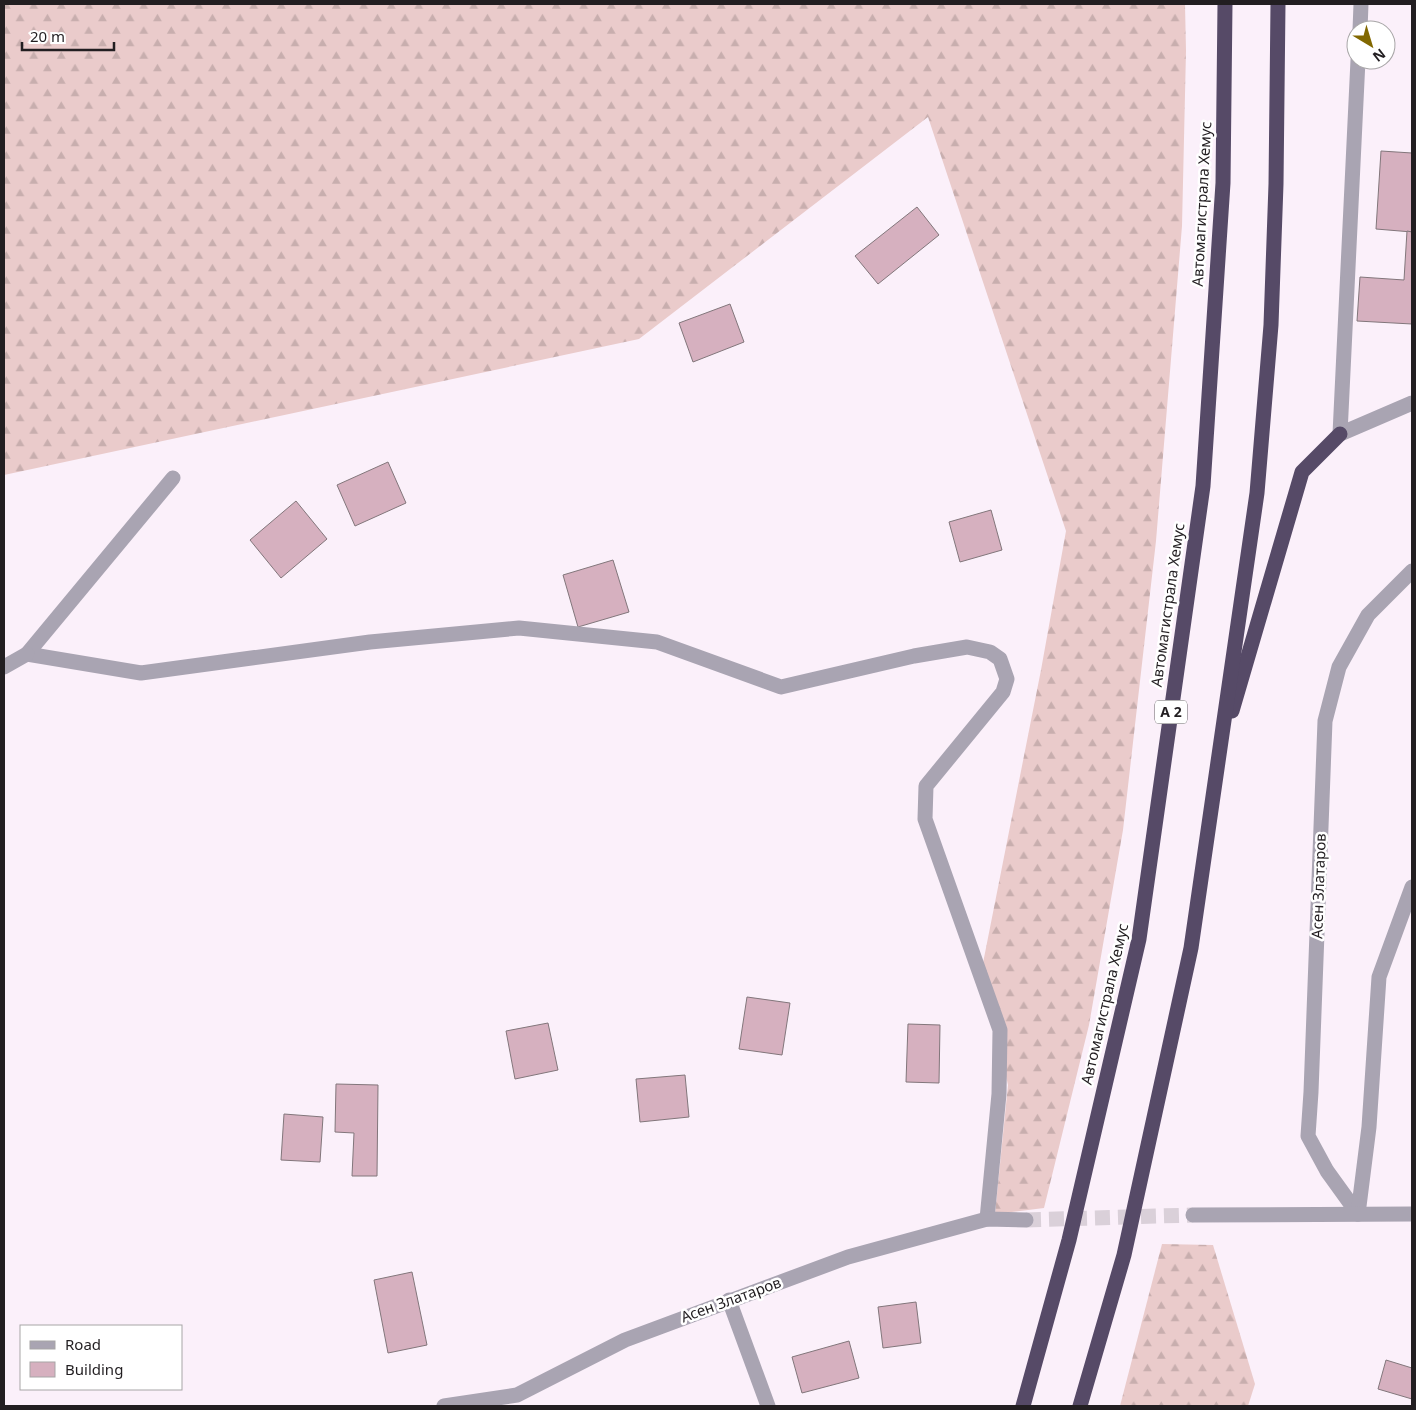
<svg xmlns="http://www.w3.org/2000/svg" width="1416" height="1410" font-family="'Noto Sans',sans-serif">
  <defs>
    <pattern id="forest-firs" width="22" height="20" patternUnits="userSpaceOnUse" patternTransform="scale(1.25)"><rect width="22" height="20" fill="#eacbcb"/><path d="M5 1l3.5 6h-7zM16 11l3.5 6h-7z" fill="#c8aeae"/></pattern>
  </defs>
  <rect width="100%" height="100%" fill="#fbf0fa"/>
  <g fill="url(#forest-firs)">
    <polygon points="4,4 1185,4 1186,51 1182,226 1156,541 1123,830 1089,1025 1044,1208 995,1214 1008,1085 982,968 1041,670 1066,531 928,117 639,339 4,475"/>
    <polygon points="1162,1244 1213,1245 1255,1384 1248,1406 1120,1406"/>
  </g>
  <g fill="#d6b0bf" stroke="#82767b">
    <polygon points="1381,151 1412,153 1412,232 1376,229"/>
    <polygon points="917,207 939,235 878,284 855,256"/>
    <polygon points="1407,231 1412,232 1412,324 1357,321 1360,277 1404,280"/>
    <polygon points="730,304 744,342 693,362 679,323"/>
    <polygon points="388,462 406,503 355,526 337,485"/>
    <polygon points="296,501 327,539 281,578 250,540"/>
    <polygon points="991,510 1002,550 960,562 949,522"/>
    <polygon points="613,560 629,612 578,627 563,575"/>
    <polygon points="747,997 790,1003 782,1055 739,1049"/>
    <polygon points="548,1023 558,1070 515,1079 506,1031"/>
    <polygon points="908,1024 940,1025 939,1083 906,1082"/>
    <polygon points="685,1075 689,1117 640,1122 636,1079"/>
    <polygon points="336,1084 378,1085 377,1176 352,1176 354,1133 335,1132"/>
    <polygon points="284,1114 323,1117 320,1162 281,1160"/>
    <polygon points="412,1272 427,1345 388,1353 374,1280"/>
    <polygon points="916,1302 921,1343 883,1348 878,1307"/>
    <polygon points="849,1341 859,1378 802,1393 792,1357"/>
    <polygon points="1386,1360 1412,1368 1412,1399 1378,1389"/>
  </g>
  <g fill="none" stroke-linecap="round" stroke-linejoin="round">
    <polyline stroke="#dad0d9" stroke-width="15" stroke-dasharray="15 8" stroke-linecap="butt" points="1026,1220 1193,1215"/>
    <g stroke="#a9a4b2" stroke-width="15">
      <polyline points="1360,30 1361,4"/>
      <polyline points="1358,60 1340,434 1412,403"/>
      <polyline points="173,478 27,654 141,673 370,642 519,628 657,642 781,687 914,656 967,647 990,652 1000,659 1007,679 1003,692 926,786 925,819 1000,1030 999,1094 987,1219"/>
      <polyline points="4,667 27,654"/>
      <polyline points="1358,1214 1327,1171 1308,1136 1311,1092 1325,721 1339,667 1368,615 1412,571"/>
      <polyline points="1358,1214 1369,1127 1379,977 1412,887"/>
      <polyline points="1193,1215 1412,1214"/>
      <polyline points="729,1300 768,1406"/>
      <polyline points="444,1406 517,1395 625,1340 848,1257 987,1219 1026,1220"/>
    </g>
    <g stroke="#564a67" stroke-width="15">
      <polyline points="1232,711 1302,472 1340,434"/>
      <polyline points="1023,1406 1069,1240 1139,939 1203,486 1223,183 1225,4"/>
      <polyline points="1080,1406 1124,1255 1191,948 1257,493 1271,325 1276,184 1278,4"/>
    </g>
  </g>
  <g text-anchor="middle" stroke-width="5" stroke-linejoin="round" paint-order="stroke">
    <rect fill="#fff" stroke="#646264" stroke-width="1" x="1155" y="700.5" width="32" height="23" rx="4"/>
    <g font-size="14" font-weight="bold" fill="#221e21">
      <text x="1171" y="717">A 2</text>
    </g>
    <g font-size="15" fill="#221e21" stroke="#fff">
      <text transform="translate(1202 204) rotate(-87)" y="5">Автомагистрала Хемус</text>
      <text transform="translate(1168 605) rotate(-82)" y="5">Автомагистрала Хемус</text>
      <text transform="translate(1319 886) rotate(-88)" y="5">Асен Златаров</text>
      <text transform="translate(1105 1004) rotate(-77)" y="5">Автомагистрала Хемус</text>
      <text transform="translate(731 1300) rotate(-20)" y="5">Асен Златаров</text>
    </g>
  </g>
  <rect width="1416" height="1410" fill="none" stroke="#221e21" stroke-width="10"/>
  <rect x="20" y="1325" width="162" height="65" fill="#ffffff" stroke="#a7a5a6"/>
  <rect x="30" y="1341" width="25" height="8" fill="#a9a4b2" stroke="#a7a5a6"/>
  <text x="65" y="1350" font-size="15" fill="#221e21">Road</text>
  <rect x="30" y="1362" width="25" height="15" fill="#d6b0bf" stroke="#a7a5a6"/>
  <text x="65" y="1375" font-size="15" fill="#221e21">Building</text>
  <g transform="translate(1371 45) rotate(142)"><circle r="24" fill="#ffffff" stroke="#a7a5a6"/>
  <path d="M0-4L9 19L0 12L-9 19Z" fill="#826800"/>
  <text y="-8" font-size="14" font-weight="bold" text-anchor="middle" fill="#221e21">N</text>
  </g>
  <path d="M22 42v8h92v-8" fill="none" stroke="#221e21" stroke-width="2.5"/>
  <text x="30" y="42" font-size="15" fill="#221e21" stroke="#ffffff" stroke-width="4" paint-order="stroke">20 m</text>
</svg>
